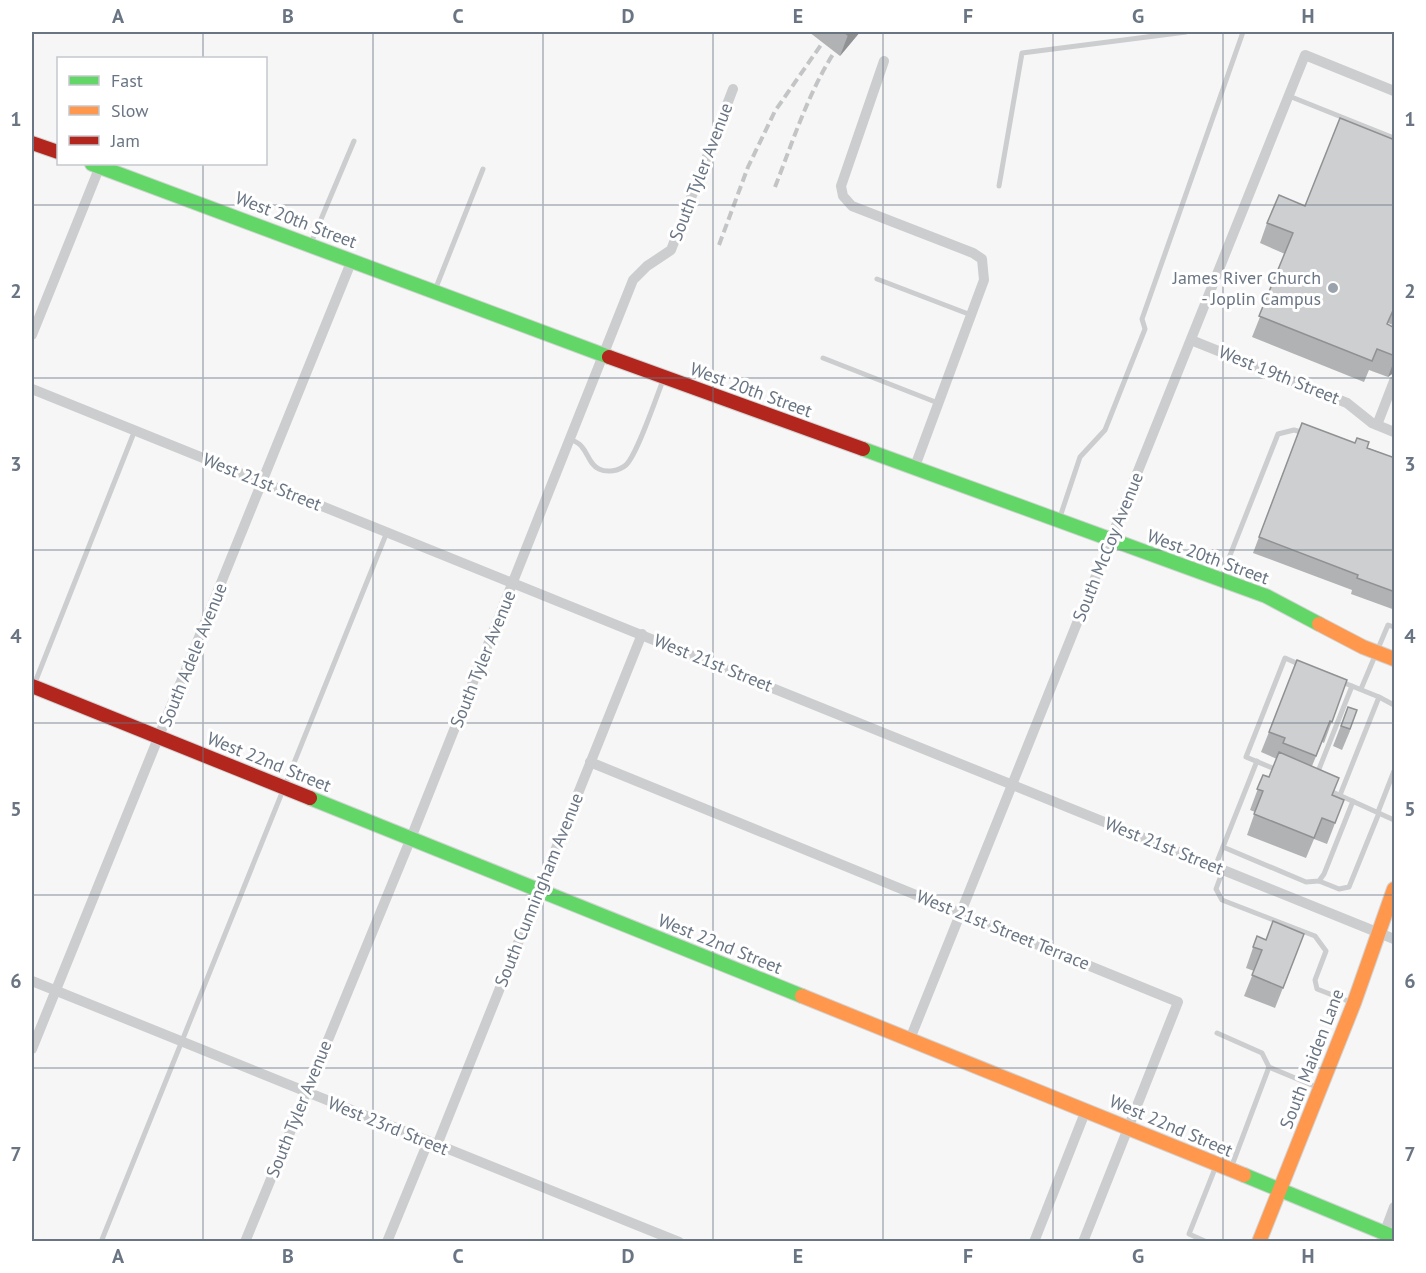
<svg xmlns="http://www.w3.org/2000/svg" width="1426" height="1273" font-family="'PT Sans',sans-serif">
  <rect width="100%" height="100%" fill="#f6f6f6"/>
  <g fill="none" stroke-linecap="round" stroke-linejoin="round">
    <defs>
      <g id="fast">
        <polyline points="92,164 609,357"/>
        <polyline points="863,449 1266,596 1319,624"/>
        <polyline points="310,798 802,996"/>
        <polyline points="1244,1175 1394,1237"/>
      </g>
      <g id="slow">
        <polyline points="1319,624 1363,647 1394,659"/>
        <polyline points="802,996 1244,1175"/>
        <polyline points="1259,1242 1354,1003 1394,889"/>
      </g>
      <g id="jam">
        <polyline points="32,143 58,152"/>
        <polyline points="609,357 863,449"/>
        <polyline points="32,686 310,798"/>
      </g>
    </defs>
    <use href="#fast" stroke="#d2d3d4" stroke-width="16"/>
    <use href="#slow" stroke="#d2d3d4" stroke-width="16"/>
    <use href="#jam" stroke="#d2d3d4" stroke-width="16"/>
    <g stroke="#cccdcf" stroke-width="5">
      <polyline points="1289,96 1394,138"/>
      <polyline points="999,186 1022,53 1186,32"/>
      <polyline points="311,243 354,141"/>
      <polyline points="877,279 971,315"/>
      <polyline points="435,290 483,169"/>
      <polyline points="823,358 938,403"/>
      <path d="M570,439C574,441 580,443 582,447C589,455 589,464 599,469C607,473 619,471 626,465C638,453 656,397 664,378"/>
      <polyline points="1059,520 1080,457 1105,430 1145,329 1142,319 1243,32"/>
      <polyline points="1221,578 1278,434 1294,430 1305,433"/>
      <polyline points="34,685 135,430"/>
      <polyline points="1361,689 1388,625 1394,627"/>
      <polyline points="1379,697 1394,705"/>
      <polyline points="1277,770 1246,757 1285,658 1303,666"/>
      <polyline points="1317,774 1352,686"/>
      <polyline points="1328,790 1394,820"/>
      <polyline points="1340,795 1379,697 1342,682"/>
      <polyline points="1378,812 1394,771"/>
      <polyline points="1223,847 1306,882 1319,881 1324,874 1353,801"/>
      <polyline points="1215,867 1257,761"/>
      <polyline points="1223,870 1216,889 1222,900 1315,936 1326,951 1315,980 1317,989 1353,1003"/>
      <polyline points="1319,881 1339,889 1349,887 1379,813"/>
      <polyline points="1217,1033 1262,1053 1269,1067"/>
      <polyline points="1231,1168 1269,1067 1319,1088"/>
      <polyline points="101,1242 387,532"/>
      <polyline points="1207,1242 1189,1234 1216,1166"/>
    </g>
    <g stroke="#cccdcf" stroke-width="10">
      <polyline points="884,61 841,186 843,196 852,206 973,253 982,259 984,280 914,469"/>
      <polyline points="32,335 100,166"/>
      <polyline points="1191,340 1347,403 1372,423 1394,432"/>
      <polyline points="32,389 1394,939"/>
      <polyline points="1377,425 1394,381"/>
      <polyline points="590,762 1178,1002 1083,1242"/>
      <polyline points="32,981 679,1242"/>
      <polyline points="910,1039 1305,55 1394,91"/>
      <polyline points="32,1049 352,260"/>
      <polyline points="437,1145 642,634"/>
      <polyline points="245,1242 411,838 633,280 647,266 671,250 733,89"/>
      <polyline points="387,1242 428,1142"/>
      <polyline points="1034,1242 1086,1110"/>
      <polyline points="1381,1242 1394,1207"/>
    </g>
    <use href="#fast" stroke="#63d668" stroke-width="14"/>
    <use href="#slow" stroke="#ff974d" stroke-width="14"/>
    <use href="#jam" stroke="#b3261e" stroke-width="14"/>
    <g stroke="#c3c4c5" stroke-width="4" stroke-dasharray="9 4.5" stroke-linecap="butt">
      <path d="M775,187C793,141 808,93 835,51"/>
      <polyline points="719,245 748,167 775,111 823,42"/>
    </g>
  </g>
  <g fill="#b1b2b3">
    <polygon points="809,32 860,32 840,56"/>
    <polygon points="1395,140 1395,322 1393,325 1388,323 1388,325 1395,328 1395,374 1392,374 1388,377 1369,370 1364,382 1252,337 1285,254 1260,243 1267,223 1305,206"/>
    <polygon points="1302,423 1395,458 1395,610 1351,594 1352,590 1253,553"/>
    <polygon points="1347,680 1324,743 1322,742 1312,766 1333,796 1344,800 1327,844 1314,839 1306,858 1247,835 1255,812 1250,810 1263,775 1269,777 1277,759 1261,752 1269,732"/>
    <polygon points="1348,707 1350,731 1342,750 1333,746"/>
    <polygon points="1257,936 1296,955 1275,1008 1244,996 1254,971 1246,968"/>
  </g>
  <g fill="#909192">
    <polygon points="851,32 860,32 840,56 848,35"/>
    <polygon points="1395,358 1395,374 1392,374 1388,377"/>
  </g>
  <g fill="#cecfd0" stroke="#909192" stroke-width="1.5">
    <polygon points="844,32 851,32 848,35"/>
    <polygon points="1340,118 1395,140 1395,306 1387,324 1395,328 1395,356 1377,349 1372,361 1259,316 1293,233 1267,223 1279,195 1305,206"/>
    <polygon points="1302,423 1355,443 1357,438 1369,442 1367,448 1395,458 1395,592 1357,578 1358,575 1259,537"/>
    <polygon points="1297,660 1347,680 1332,722 1330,721 1316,756 1283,743 1285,738 1269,732"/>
    <polygon points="1348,707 1357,710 1350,729 1341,726"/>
    <polygon points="1279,752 1339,778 1332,795 1344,800 1335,823 1322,818 1314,838 1254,814 1263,791 1257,789 1263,775 1269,777"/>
    <polygon points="1273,921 1304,934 1283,988 1252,975 1262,950 1253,947 1257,936 1266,940"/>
  </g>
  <path fill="none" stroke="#697583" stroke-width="1.5" stroke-opacity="0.55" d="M203,32V58M373,32V1242M543,32V1242M713,32V1242M883,32V1242M1053,32V1242M1223,32V1242M203,164V1242M32,205H1394M32,378H1394M32,550H1394M32,723H1394M32,895H1394M32,1068H1394"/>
  <circle fill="#9aa2ab" stroke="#fff" stroke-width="2" cx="1333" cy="288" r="6"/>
  <g text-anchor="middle" stroke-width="6" stroke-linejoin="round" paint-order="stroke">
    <g font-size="18" fill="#697583" stroke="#fff">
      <text transform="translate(701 172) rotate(-69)" y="6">South Tyler Avenue</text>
      <text transform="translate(296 220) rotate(21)" y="6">West 20th Street</text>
      <text transform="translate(1279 375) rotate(22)" y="6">West 19th Street</text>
      <text transform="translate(751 390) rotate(20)" y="6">West 20th Street</text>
      <text transform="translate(262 482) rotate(22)" y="6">West 21st Street</text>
      <text transform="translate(1108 547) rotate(-68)" y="6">South McCoy Avenue</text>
      <text transform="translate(1208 557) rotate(20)" y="6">West 20th Street</text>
      <text transform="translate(193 655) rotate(-68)" y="6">South Adele Avenue</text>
      <text transform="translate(483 659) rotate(-68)" y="6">South Tyler Avenue</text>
      <text transform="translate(713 663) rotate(22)" y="6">West 21st Street</text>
      <text transform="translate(269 762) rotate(22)" y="6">West 22nd Street</text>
      <text transform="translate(1164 846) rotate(22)" y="6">West 21st Street</text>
      <text transform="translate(539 890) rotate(-68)" y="6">South Cunningham Avenue</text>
      <text transform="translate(1003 930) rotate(22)" y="6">West 21st Street Terrace</text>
      <text transform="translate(720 944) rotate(22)" y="6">West 22nd Street</text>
      <text transform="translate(1312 1059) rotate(-69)" y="6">South Maiden Lane</text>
      <text transform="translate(299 1109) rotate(-68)" y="6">South Tyler Avenue</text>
      <text transform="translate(388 1126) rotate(22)" y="6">West 23rd Street</text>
      <text transform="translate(1171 1126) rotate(23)" y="6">West 22nd Street</text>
    </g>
    <g font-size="18" fill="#697583" stroke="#fff" text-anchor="end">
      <text x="1321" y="284">James River Church<tspan x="1321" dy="21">- Joplin Campus</tspan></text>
    </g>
  </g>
  <rect width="1426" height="1273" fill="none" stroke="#ffffff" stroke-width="66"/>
  <rect x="57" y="57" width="210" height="108" fill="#ffffff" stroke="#c3c8cd" stroke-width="1.5"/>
  <rect x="69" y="76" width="30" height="9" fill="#63d668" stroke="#c3c8cd" stroke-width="1.5"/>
  <text x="111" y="87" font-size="18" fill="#697583">Fast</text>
  <rect x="69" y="106" width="30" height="9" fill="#ff974d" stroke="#c3c8cd" stroke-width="1.5"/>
  <text x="111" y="117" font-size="18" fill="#697583">Slow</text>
  <rect x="69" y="136" width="30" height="9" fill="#b3261e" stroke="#c3c8cd" stroke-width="1.5"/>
  <text x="111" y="147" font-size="18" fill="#697583">Jam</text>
  <rect x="33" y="33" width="1360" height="1207" fill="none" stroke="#697583" stroke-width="2"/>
  <g font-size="20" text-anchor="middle" font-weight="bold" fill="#697583">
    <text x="118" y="23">A</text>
    <text x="288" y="23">B</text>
    <text x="458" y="23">C</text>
    <text x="628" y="23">D</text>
    <text x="798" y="23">E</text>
    <text x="968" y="23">F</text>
    <text x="1138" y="23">G</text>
    <text x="1308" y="23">H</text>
    <text x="16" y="126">1</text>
    <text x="1410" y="126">1</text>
    <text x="16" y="298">2</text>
    <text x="1410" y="298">2</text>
    <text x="16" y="471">3</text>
    <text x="1410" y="471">3</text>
    <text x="16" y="643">4</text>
    <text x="1410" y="643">4</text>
    <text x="16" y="816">5</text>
    <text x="1410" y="816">5</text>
    <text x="16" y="988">6</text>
    <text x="1410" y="988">6</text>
    <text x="16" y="1161">7</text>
    <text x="1410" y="1161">7</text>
    <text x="118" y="1263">A</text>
    <text x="288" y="1263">B</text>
    <text x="458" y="1263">C</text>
    <text x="628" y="1263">D</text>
    <text x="798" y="1263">E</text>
    <text x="968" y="1263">F</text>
    <text x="1138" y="1263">G</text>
    <text x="1308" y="1263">H</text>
  </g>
</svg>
